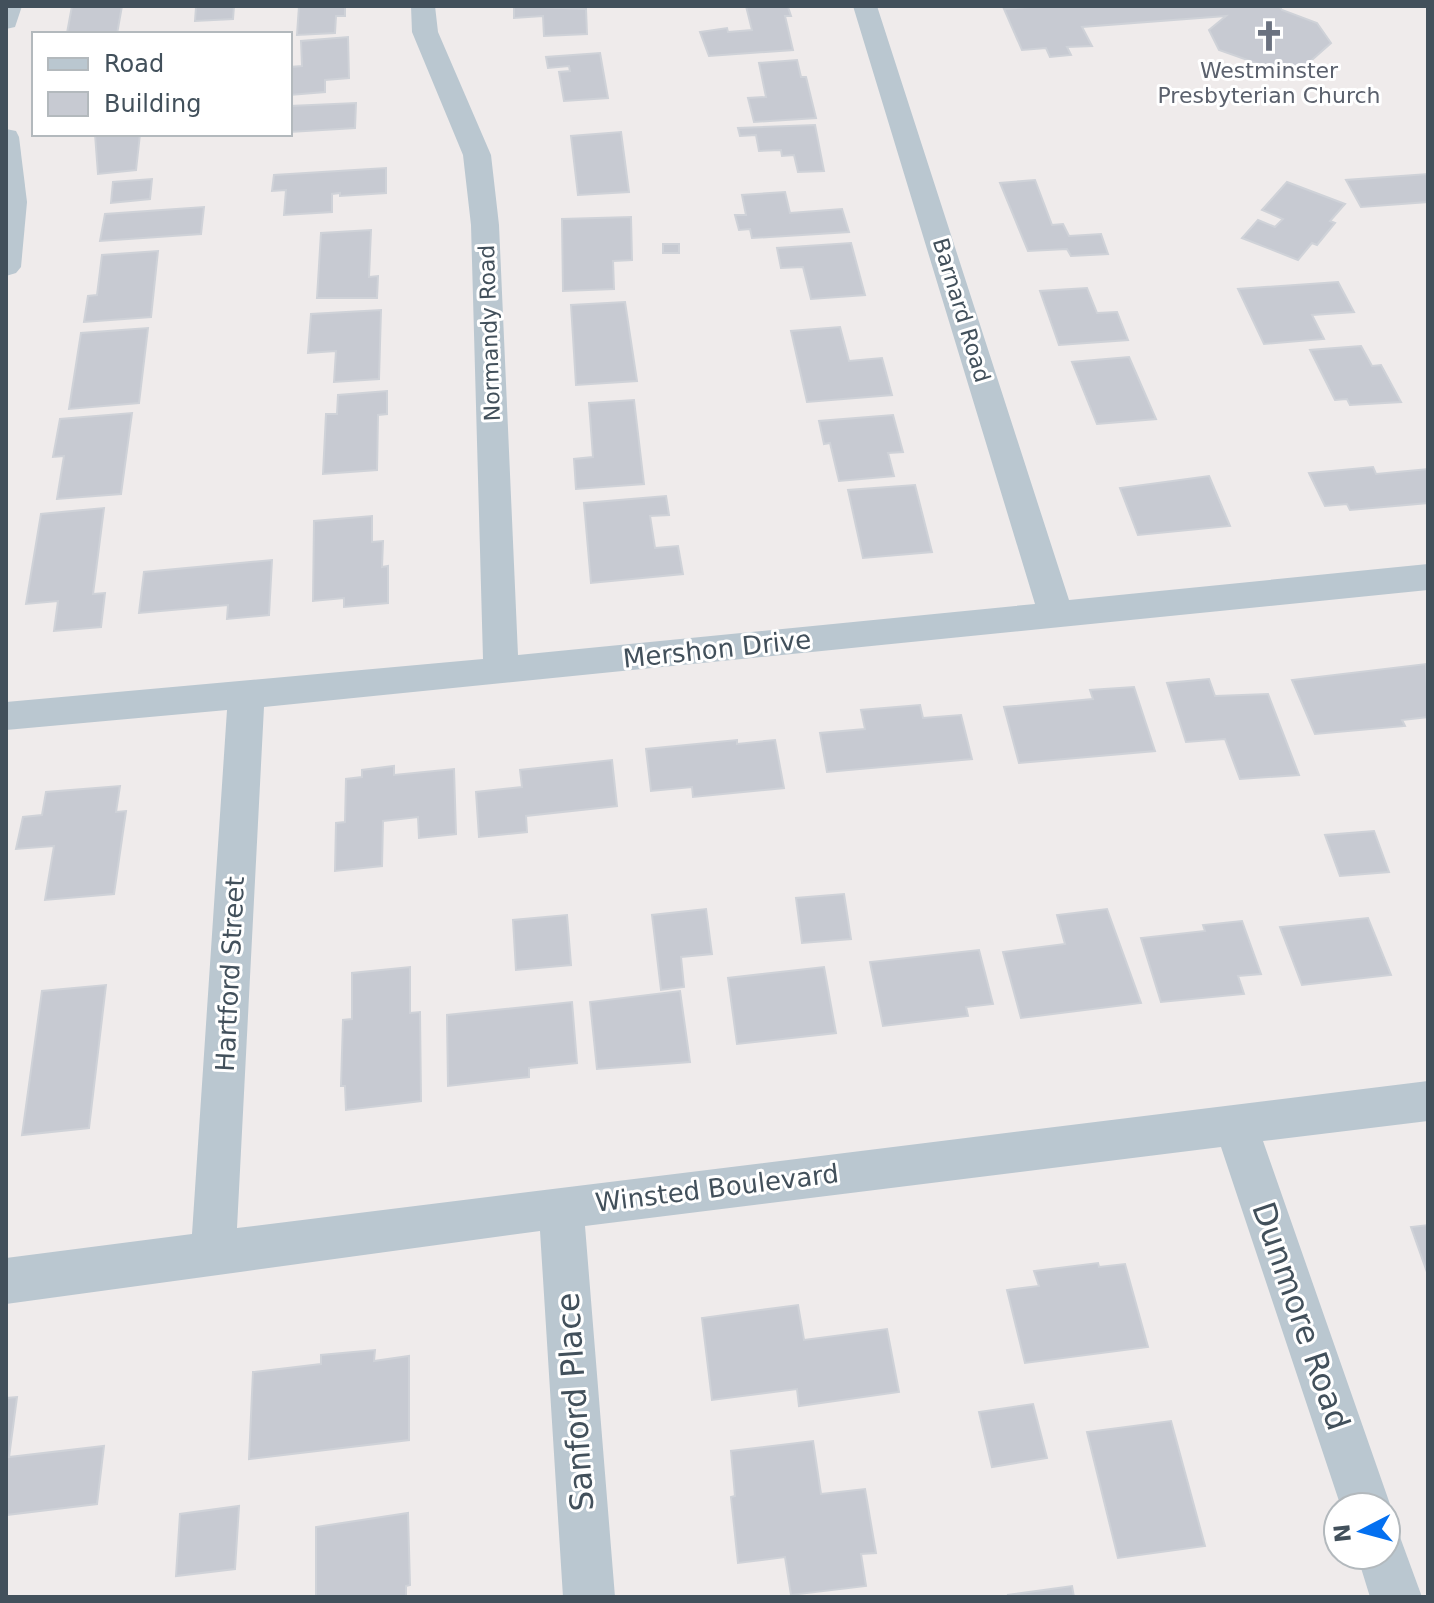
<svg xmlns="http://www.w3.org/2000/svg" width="1434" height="1603" font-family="'DejaVu Sans',sans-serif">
  <rect width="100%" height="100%" fill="#efebeb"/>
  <g fill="#c7cad2" stroke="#cfd2d8" stroke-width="2">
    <polygon points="72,6 122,6 117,34 67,33"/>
    <polygon points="177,6 234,6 233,19 195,21 196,7"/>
    <polygon points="299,6 345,6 345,16 336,16 335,33 297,35"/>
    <polygon points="514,6 586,9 587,34 544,36 543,16 514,18"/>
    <polygon points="746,6 788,7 791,16 785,16 793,50 709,56 700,32 727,28 728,32 752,30"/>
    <polygon points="1042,6 1279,6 1282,10 1317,23 1331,43 1305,66 1273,69 1219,50 1209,30 1226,16 1082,27 1092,46 1067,47 1071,55 1050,57 1046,48 1022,50 1004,9"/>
    <polygon points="348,37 349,78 325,80 325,92 290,95 290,67 302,66 301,41"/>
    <polygon points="600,53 608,98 564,101 559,72 570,71 569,66 548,68 546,57"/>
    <polygon points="797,60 801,77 806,77 816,118 754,122 748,98 766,97 759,63"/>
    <polygon points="356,103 355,128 290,132 290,106"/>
    <polygon points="815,125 824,171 798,172 794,155 782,156 781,150 759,151 756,135 740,136 738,128"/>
    <polygon points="621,132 629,192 578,195 571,136"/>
    <polygon points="95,134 140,134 136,170 98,174"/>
    <polygon points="386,168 386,193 340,196 340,193 332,194 332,212 284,215 286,190 272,191 274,175"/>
    <polygon points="1428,174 1428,202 1361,207 1346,180"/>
    <polygon points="152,179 150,199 111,203 113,182"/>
    <polygon points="1035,180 1052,225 1063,224 1069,236 1101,234 1108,254 1071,256 1067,249 1028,251 1000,183"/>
    <polygon points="1287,182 1345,204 1330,221 1335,223 1317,245 1312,243 1298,260 1242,238 1258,220 1275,227 1283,219 1262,210"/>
    <polygon points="785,192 790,213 842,209 849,232 752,238 750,229 739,230 735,215 746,215 742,195"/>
    <polygon points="204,207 201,234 100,241 105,214"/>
    <polygon points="631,217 632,260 613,261 614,289 563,291 562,219"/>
    <polygon points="371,230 369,277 378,276 377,298 317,298 321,233"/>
    <polygon points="851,243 865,295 811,299 803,267 781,268 777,248"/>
    <rect x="663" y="244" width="16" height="9"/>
    <polygon points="158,251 151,317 84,322 88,296 97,295 102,255"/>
    <polygon points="1338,282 1354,312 1312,315 1324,339 1264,344 1238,289"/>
    <polygon points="1087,288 1097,313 1117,312 1128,340 1059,345 1040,291"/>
    <polygon points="625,302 637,381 576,385 571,305"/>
    <polygon points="381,310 379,379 334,382 336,351 308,353 311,314"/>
    <polygon points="840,327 849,361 882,358 892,395 807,402 791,331"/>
    <polygon points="148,328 139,403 69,409 81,333"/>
    <polygon points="1361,346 1372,366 1381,365 1401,402 1350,405 1347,399 1335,400 1310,350"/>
    <polygon points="1129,357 1156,419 1097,424 1072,362"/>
    <polygon points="387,391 387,414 378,415 377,470 323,474 326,414 337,414 338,395"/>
    <polygon points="634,400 644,484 576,489 574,459 593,457 589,403"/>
    <polygon points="132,413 121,494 57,499 64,456 53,457 60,419"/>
    <polygon points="893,415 903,452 888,453 894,476 839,481 830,443 824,444 819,421"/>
    <polygon points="1373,467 1376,474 1428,469 1428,503 1350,510 1347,504 1325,506 1309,473"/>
    <polygon points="1209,476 1230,526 1138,535 1120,488"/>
    <polygon points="915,485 932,552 863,558 848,490"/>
    <polygon points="666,496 669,515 650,516 655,548 678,546 683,574 591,583 584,503"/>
    <polygon points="104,508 93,594 105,593 101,627 54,631 58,601 26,604 41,514"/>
    <polygon points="372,516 372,542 383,541 382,567 388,566 388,603 344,607 344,598 313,601 314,521"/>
    <polygon points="272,560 269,615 227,619 228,605 139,613 144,572"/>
    <polygon points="1426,664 1428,717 1402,720 1405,726 1315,734 1292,680"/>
    <polygon points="1209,679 1215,696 1268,694 1299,775 1240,779 1225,739 1186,742 1167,683"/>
    <polygon points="1134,687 1155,751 1019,763 1004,707 1093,699 1090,690"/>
    <polygon points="920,705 923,718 961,715 972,759 827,772 820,733 865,729 861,710"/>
    <polygon points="737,740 737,744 775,740 784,788 693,797 692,787 651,791 646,749"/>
    <polygon points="612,760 617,806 526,816 527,832 479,837 476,792 522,787 520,770"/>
    <polygon points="394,766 394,775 454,769 456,834 419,838 418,817 383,821 382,866 335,871 336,823 345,822 346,779 362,777 362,770"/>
    <polygon points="120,786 116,812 126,811 114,894 45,900 54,846 16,849 23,817 42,815 46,792"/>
    <polygon points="1374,831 1389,872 1340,876 1325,835"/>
    <polygon points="844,894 851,939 802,943 796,898"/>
    <polygon points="706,909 712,954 681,957 684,987 661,990 652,915"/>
    <polygon points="1107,909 1141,1003 1021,1018 1003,952 1065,944 1057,915"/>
    <polygon points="567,915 571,965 516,970 513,920"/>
    <polygon points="1368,918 1391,975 1302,985 1280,927"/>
    <polygon points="1242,921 1261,974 1238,976 1244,994 1161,1002 1141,938 1205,931 1203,925"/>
    <polygon points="979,950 993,1004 966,1007 968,1016 883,1026 870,962"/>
    <polygon points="410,967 410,1013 420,1012 421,1101 346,1110 345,1086 341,1086 343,1020 352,1019 352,973"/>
    <polygon points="824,967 836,1033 737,1044 728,978"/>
    <polygon points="106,985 89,1128 22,1135 42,991"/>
    <polygon points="680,991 690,1062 597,1069 590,1002"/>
    <polygon points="572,1002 577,1063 529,1068 529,1077 448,1086 447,1015"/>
    <polygon points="1428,1225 1428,1275 1411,1227"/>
    <polygon points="1098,1263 1099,1267 1125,1264 1148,1347 1025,1363 1007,1290 1039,1286 1034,1271"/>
    <polygon points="798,1305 804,1340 887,1329 899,1392 799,1406 797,1389 712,1400 702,1318"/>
    <polygon points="375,1350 374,1361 409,1356 409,1440 249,1459 253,1372 321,1364 321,1355"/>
    <polygon points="17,1397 9,1457 104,1446 97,1504 6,1515 6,1398"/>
    <polygon points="1033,1404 1047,1458 992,1467 979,1412"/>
    <polygon points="1171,1421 1205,1546 1118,1558 1087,1432"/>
    <polygon points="813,1441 821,1494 865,1489 876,1553 861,1554 866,1586 791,1595 785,1557 738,1563 731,1497 735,1496 731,1451"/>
    <polygon points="239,1506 235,1569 176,1576 180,1514"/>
    <polygon points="408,1513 410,1585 406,1586 406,1597 316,1597 316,1527"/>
    <polygon points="1072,1586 1074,1597 1007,1595"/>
  </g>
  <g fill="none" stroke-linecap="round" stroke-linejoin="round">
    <g fill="#bac7d0" fill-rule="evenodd">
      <polygon points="6,6 22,6 15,27 6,29"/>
      <polygon points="411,6 435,6 438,32 491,155 499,225 518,655 1035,604 853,6 877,6 1069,600 1428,564 1428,590 264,707 237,1228 1428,1081 1428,1121 1263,1141 1391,1507 1386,1519 1386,1507 1341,1507 1221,1147 585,1226 615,1597 563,1597 540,1231 6,1304 6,1258 192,1234 227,710 6,730 6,702 483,659 471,225 463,155 412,32"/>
      <polygon points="6,129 16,131 19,137 27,202 21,267 16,273 6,276"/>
      <polygon points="1386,1531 1400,1537 1422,1597 1370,1597 1357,1555 1386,1555"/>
    </g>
  </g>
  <defs>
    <symbol id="church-bare" viewBox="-9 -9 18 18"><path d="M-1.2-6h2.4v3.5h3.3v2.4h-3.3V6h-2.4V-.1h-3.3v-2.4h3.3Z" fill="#6b7280" stroke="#fff" stroke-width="2.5" paint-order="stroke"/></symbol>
  </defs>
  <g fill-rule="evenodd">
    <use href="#church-bare" x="1247" y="14" width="44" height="44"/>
  </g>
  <g text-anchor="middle" stroke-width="6" stroke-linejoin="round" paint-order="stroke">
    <g font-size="22" fill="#5b616d" stroke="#fff">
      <text x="1269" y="78">Westminster<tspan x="1269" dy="25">Presbyterian Church</tspan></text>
    </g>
    <g font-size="22" fill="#42505b" stroke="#fff">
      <text transform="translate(962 310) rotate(73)" y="8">Barnard Road</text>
      <text transform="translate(489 333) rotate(-92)" y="8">Normandy Road</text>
    </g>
    <g font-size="26" fill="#42505b" stroke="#fff">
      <text transform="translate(717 649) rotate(-6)" y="9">Mershon Drive</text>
      <text transform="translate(230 974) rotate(-87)" y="9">Hartford Street</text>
      <text transform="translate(717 1188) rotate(-7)" y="9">Winsted Boulevard</text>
    </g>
    <g font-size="32" fill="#42505b" stroke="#fff">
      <text transform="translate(1301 1316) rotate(71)" y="11">Dunmore Road</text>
      <text transform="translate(575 1402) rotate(-94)" y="11">Sanford Place</text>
    </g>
  </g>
  <rect width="1434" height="1603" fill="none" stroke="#42505b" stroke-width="16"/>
  <rect x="32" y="32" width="260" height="104" fill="#ffffff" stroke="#b3b9bd" stroke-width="2"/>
  <rect x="48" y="58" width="40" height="12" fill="#bac7d0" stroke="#b3b9bd" stroke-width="2"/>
  <text x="104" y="72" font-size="24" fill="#42505b">Road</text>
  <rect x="48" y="92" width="40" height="24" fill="#c7cad2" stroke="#b3b9bd" stroke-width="2"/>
  <text x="104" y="112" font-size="24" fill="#42505b">Building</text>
  <g transform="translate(1362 1531) rotate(264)"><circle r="38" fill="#ffffff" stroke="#b3b9bd" stroke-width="2"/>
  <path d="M0-6L14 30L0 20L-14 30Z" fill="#0470f0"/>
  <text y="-12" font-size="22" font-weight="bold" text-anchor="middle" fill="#42505b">N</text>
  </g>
</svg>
